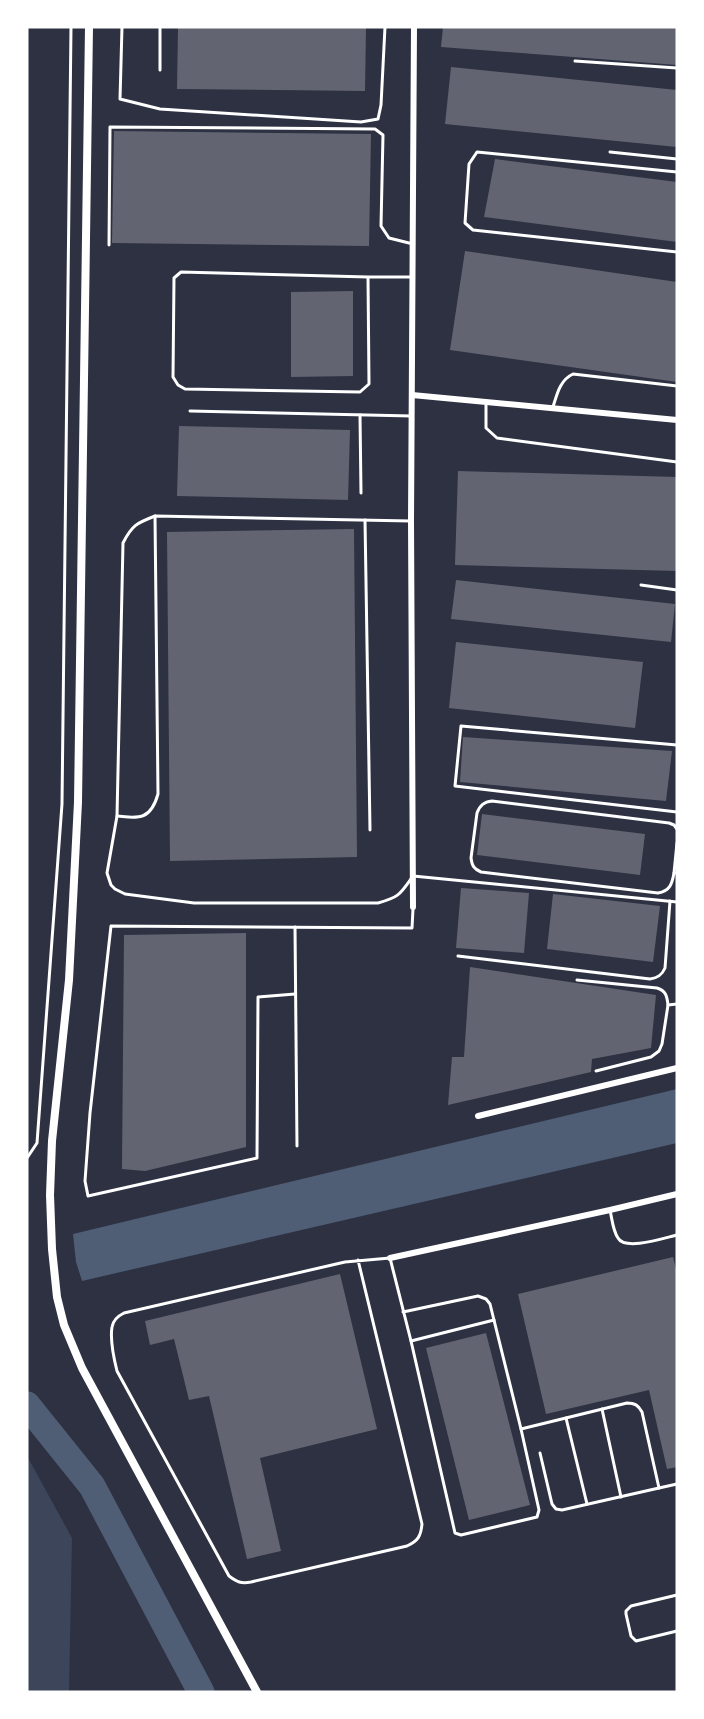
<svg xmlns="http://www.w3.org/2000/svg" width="704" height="1719" font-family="'IBM Plex Serif',serif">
  <rect width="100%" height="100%" fill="#2d3142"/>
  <polygon fill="#3c4559" points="27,1456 72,1538 69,1692 27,1692"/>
  <polygon fill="#4f5d75" points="677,1089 677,1143 82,1281 76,1262 73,1234"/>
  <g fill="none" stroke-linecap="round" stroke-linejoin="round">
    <polyline stroke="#4f5d75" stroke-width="27" points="27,1405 92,1486 201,1692"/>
  </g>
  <g fill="#626471">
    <polygon points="178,27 366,27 365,91 177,89"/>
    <polygon points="443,27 677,27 677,65 441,47"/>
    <polygon points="451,67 677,90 677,147 445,124"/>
    <polygon points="114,131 371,134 369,246 112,243"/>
    <polygon points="495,159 677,182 677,242 484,217"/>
    <polygon points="465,251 677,282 677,382 450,350"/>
    <polygon points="353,291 353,376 291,377 291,292"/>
    <polygon points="179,426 350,430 348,500 177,496"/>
    <polygon points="458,471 677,477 677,571 455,565"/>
    <polygon points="354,529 357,857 170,861 167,532"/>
    <polygon points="456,580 675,604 671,642 451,619"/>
    <polygon points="456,642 643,662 635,728 449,708"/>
    <polygon points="463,737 672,751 666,801 460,782"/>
    <polygon points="482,814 645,834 640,875 477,855"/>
    <polygon points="461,888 529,893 524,953 456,948"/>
    <polygon points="553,894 660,906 653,962 547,949"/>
    <polygon points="246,933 246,1147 145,1171 122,1169 124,935"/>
    <polygon points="470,967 656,995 651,1048 592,1059 591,1072 448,1105 452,1057 464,1057"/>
    <polygon points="673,1257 677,1273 677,1467 667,1469 649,1390 546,1414 518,1294"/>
    <polygon points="340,1274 377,1429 260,1458 281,1551 247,1559 209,1396 189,1400 174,1339 150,1345 145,1321"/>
    <polygon points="486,1333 530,1505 469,1520 426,1348"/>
  </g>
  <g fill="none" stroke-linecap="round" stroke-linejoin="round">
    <g stroke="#fff" stroke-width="3">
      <polyline points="122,27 120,99 160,109 361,122 378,119 381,105 385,27"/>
      <polyline points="575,61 677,68"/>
      <polyline points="160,70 160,27"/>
      <polyline points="610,152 677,159"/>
      <polyline points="677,172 477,152 469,164 465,223 473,230 677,252"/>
      <polyline points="109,245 110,127 375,129 383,135 381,226 389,238 413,244"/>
      <polyline points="368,277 181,272 174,278 173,377 178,385 185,389 360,392 369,384 368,277 412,277"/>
      <polyline points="486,404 486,428 497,438 677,462"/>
      <path d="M553,407C557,394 560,380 573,374L677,386"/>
      <polyline points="190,411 412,416"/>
      <polyline points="360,415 361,493"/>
      <polyline points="365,520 370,830"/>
      <path d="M411,521L155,516C137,523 132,525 123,543L117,816L107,873L111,885L115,889L125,894L194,903H378C400,897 400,894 413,876L677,902"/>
      <polyline points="641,585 677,590"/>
      <polyline points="677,745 461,726 455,786 677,812"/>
      <path d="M117,816C140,819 151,819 158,794L155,516"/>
      <polyline points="677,843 674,873 677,873"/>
      <path d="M674,873C672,884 670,891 658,893L481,872C474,869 472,866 471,858L477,813C480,805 484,802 492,801L669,823L674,825L677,829"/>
      <polyline points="295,927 297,1146"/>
      <path d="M458,956L650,979C658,978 662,975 665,968L670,901"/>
      <path d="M577,980L657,988C666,991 667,996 668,1005"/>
      <polyline points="295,994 258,997 257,1158 88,1196 85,1181 90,1113 111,926 412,928 413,909"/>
      <polyline points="596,1071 651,1057 659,1051 662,1044 668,1005 677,1004"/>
      <polyline points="27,1158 37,1143 62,804 71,27"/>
      <path d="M610,1210C612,1219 613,1231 618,1238C625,1251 664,1238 677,1235"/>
      <path d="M358,1260L422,1524C421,1536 418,1541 407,1546L251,1582C241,1584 237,1582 229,1576L117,1371C114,1359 110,1339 112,1327C113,1320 118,1316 124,1313L345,1262L390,1258L411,1341L455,1533L461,1535L537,1517L539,1510L521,1429L490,1304L486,1299L478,1296L403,1312"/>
      <polyline points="411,1341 494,1320"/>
      <polyline points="602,1409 621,1497"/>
      <polyline points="566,1418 587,1504"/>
      <path d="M521,1429L627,1403C635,1403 638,1405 642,1412L659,1488L562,1510L556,1509L552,1504L540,1453"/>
      <polyline points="659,1488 677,1484"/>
      <polyline points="677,1595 631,1606 626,1611 626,1614 631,1636 636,1641 677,1631"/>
    </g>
    <g stroke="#fff" stroke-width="6">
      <polyline points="412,395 677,420"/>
      <polyline points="413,907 411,521 414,27"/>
      <polyline points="478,1116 677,1068"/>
      <polyline points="390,1258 610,1210 677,1194"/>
    </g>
    <polyline stroke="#fff" stroke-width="8" points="89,27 78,802 69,980 52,1141 50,1195 52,1249 57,1297 64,1325 82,1368 257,1692"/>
  </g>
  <rect width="704" height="1719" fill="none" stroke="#ffffff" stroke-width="57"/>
</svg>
